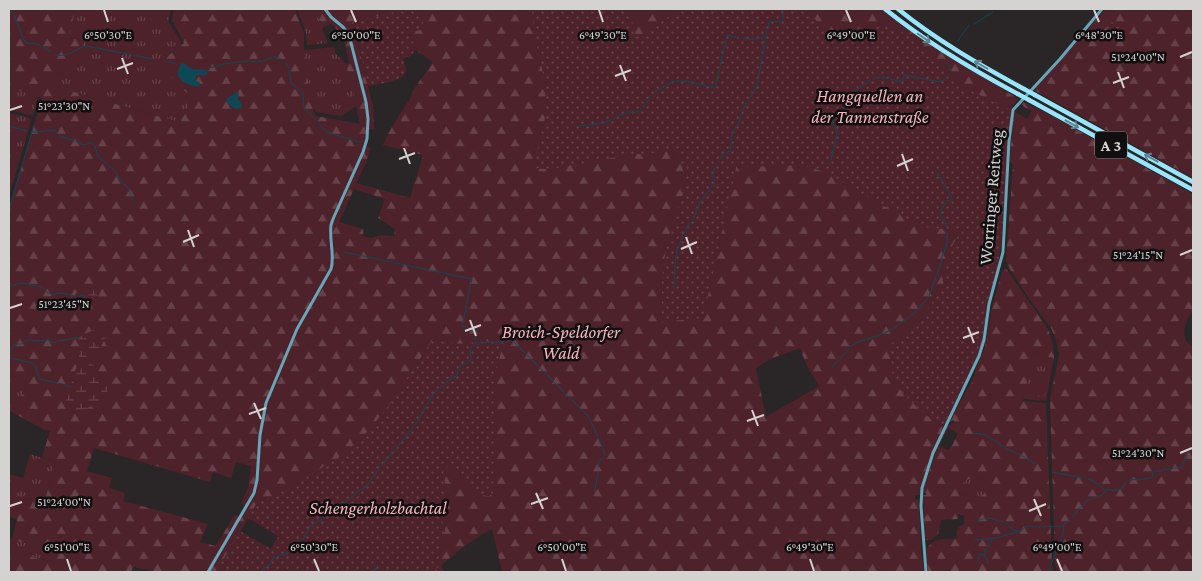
<svg xmlns="http://www.w3.org/2000/svg" width="1202" height="581" font-family="'Crimson Pro',serif">
  <defs>
    <pattern id="grass-tufts" width="24" height="20" patternUnits="userSpaceOnUse" patternTransform="scale(1.25)"><rect width="24" height="20" fill="#4e222b"/><path d="M3 7l-1-3M5 7V3M7 7l1-3M15 17l-1-3M17 17v-4M19 17l1-3" fill="none" stroke="#674149"/></pattern>
    <pattern id="forest-firs" width="22" height="20" patternUnits="userSpaceOnUse" patternTransform="scale(1.25)"><rect width="22" height="20" fill="#4e222b"/><path d="M5 1l3.5 6h-7zM16 11l3.5 6h-7z" fill="#674149"/></pattern>
    <pattern id="wetland-marsh" width="20" height="14" patternUnits="userSpaceOnUse" patternTransform="scale(1.25)"><rect width="20" height="14" fill="#4e222b"/><path d="M1 5h8M5 5V1M11 12h8M15 12V8" fill="none" stroke="#674149"/></pattern>
    <pattern id="park-dots" width="8" height="8" patternUnits="userSpaceOnUse" patternTransform="scale(1.25)"><rect width="8" height="8" fill="#4e222b"/><path d="M2 2h.1M6 6h.1" fill="none" stroke="#674149" stroke-width="1.8" stroke-linecap="round"/></pattern>
  </defs>
  <rect width="100%" height="100%" fill="#2a2526"/>
  <g fill="url(#grass-tufts)">
    <polygon points="76,9 171,9 168,21 182,44 161,62 179,87 190,95 192,99 183,116 175,121 54,86 82,49 84,41 68,37"/>
    <polygon points="297,9 314,9 319,20 326,26 322,28 328,43 307,45 306,33"/>
    <polygon points="335,47 335,53 346,64 356,106 342,116 316,112 311,104 304,50"/>
    <polygon points="9,87 38,96 33,115 29,115 9,109"/>
    <polygon points="9,113 30,118 31,121 9,196"/>
    <polygon points="1031,353 1054,358 1046,401 1023,399"/>
    <polygon points="9,374 27,383 15,414 9,410"/>
    <polygon points="30,454 56,462 44,503 9,494 9,474 23,478"/>
    <path d="M969,479C978,479 985,479 992,484L990,490L979,497L960,494C959,486 961,482 969,479Z"/>
    <polygon points="9,539 58,550 56,562 9,552"/>
  </g>
  <g fill="url(#forest-firs)" fill-rule="evenodd">
    <path d="M9,9H76L68,37L84,41L82,49L54,86L175,121L183,116L192,99L190,95L179,87L160,62L184,43L172,20L174,9H295L304,33V50L311,104L316,116L360,124L346,64L349,63L343,35L331,24L326,26L319,20L314,9H881C924,44 972,71 1019,99L1013,105L1011,110L998,268L989,297L983,339L981,348C960,396 931,442 920,494L919,495H915V499L919,500L921,547L924,572H502L492,529C473,539 457,551 441,566L445,572H160L133,567L131,572H9V552L55,562L58,551L12,540L17,519L9,517V494L44,503L56,462L42,457L50,431L45,430L15,414L27,383L9,374V209L42,98L9,87ZM354,28L424,29L411,32L415,50L433,62L412,92L411,97C401,113 390,128 383,145L423,155L410,198L356,183L365,165L371,148L364,145L367,130L374,129V120L373,106ZM354,189L385,199L378,218L395,229L394,236L381,235L372,238L364,237L363,229L339,222ZM800,348L806,364L819,386L766,417L756,368L770,359ZM94,448L210,482L213,472L231,478L236,462L251,466L248,488L241,503L245,505L239,517L235,514L216,546L200,542L208,524L123,501L125,493L109,488L112,478L87,471ZM248,518L278,536L271,549L240,532Z"/>
    <polygon points="1105,9 1193,9 1193,178 1034,90 1088,29"/>
    <path d="M1023,102L1054,117L1193,194V312H1192C1184,323 1179,339 1193,347V572H1058L1055,565L1050,398L1059,355L1057,343L1051,328L1030,300L1008,266L1006,260L1013,165L1010,161L1013,109L1015,112L1027,119L1032,111L1024,107L1022,104Z"/>
    <path d="M1005,267L1048,329C1052,339 1054,347 1054,358L1031,353L1023,401L1046,403L1052,565L1054,572H928L926,549C938,535 942,541 957,538V530L960,526L964,524V515H958V519L941,520L938,535L930,540H925L923,495H926V493L923,492V490L936,451L948,425L954,423V420L950,422L965,393L972,382L974,375L985,347L992,307L1002,272ZM948,428L958,433L952,446L948,450L939,446ZM969,479C978,479 985,479 992,484L990,490L979,497L960,494C959,486 962,482 969,479Z"/>
  </g>
  <g fill="url(#wetland-marsh)">
    <polygon points="81,287 92,288 99,298 88,306 74,309 71,300"/>
    <polygon points="93,330 106,337 92,363 107,382 108,400 77,412 64,406 79,359 79,337"/>
  </g>
  <g fill="url(#park-dots)">
    <path d="M420,9L424,29L411,32L415,50L411,56L403,58C404,62 406,67 406,71C404,82 378,84 368,86L356,33L350,23L389,13Z"/>
    <path d="M532,9H629L635,34L639,35L646,32L680,9H806L825,30L872,28L882,26L886,29H898L918,44L957,84L1011,110L1001,245L997,272L987,303L982,339L978,352L944,425L941,427C927,416 898,393 893,376C891,366 891,354 891,344C909,329 927,314 938,293C948,274 945,248 962,232V229H944L930,228L921,226L878,203L825,172L808,167L784,165L753,167L737,165L703,318L662,322V279L665,255L670,232L683,194L684,178L682,165L675,149L654,153L628,155L557,168L545,169L533,168L546,114L545,82L534,33Z"/>
    <polygon points="1108,19 1121,29 1115,36 1103,25"/>
    <path d="M433,339L454,344L504,340L495,377L493,493L488,497C478,492 476,489 467,482C460,475 457,480 453,467L448,466L443,472L446,488L444,498L445,499L442,527L445,528V532L441,533L440,565L434,572H216L240,531L271,549L279,536L248,518L256,504L291,487L339,457L360,440L388,407Z"/>
  </g>
  <polygon fill="#4e222b" points="1029,384 1046,389 1044,397 1027,392"/>
  <g fill="#0e4856">
    <path d="M183,63L192,69L207,70L208,72L206,75H199L196,76L195,80L200,83V85L197,87C184,83 172,79 181,64Z"/>
    <path d="M238,92L239,94L238,98L242,105L241,108L235,109C231,106 226,103 227,98Z"/>
  </g>
  <g fill="none" stroke-linecap="round" stroke-linejoin="round">
    <g stroke="#0e4856" stroke-width="1">
      <polyline points="9,9 15,17 24,40 27,43 38,44 50,51"/>
      <polyline points="974,24 993,12"/>
      <polyline points="768,27 769,21 782,22 784,9"/>
      <path d="M743,38C751,41 758,39 766,36"/>
      <polyline points="957,42 969,25"/>
      <path d="M56,55C68,58 76,48 87,46L153,59"/>
      <polyline points="165,61 176,64"/>
      <polyline points="948,63 951,72"/>
      <path d="M210,68L224,64L247,61L258,62L263,61L275,56C292,64 288,68 291,83L303,93L304,107L327,132L362,143"/>
      <polyline points="874,78 883,77 902,82 904,75 940,82 948,77"/>
      <polyline points="654,92 675,81 687,81 715,88 727,35 739,38"/>
      <polyline points="9,126 27,131"/>
      <polyline points="579,126 604,123 627,112 638,112 649,100 649,96"/>
      <path d="M32,132C39,133 46,130 54,130L62,137L73,140L81,144L86,145L91,142L95,146L98,156L116,172L120,180L128,188L133,200"/>
      <polyline points="831,161 837,133 832,121 843,110 844,103 855,90 870,80"/>
      <polyline points="719,162 723,154 730,151 733,130 738,125 742,111 757,86 767,30"/>
      <path d="M937,172L952,198C946,202 939,208 941,216C943,221 946,223 947,228"/>
      <polyline points="9,209 34,125"/>
      <polyline points="344,252 472,279 462,326 476,329 475,339"/>
      <polyline points="9,286 22,283 41,287 48,293 53,294 63,293 74,296 86,296"/>
      <polyline points="674,288 675,267 677,249 684,233 694,218 700,202 715,183 713,172 715,167"/>
      <polyline points="512,340 589,417 604,451 605,455"/>
      <polyline points="59,341 79,337"/>
      <polyline points="507,341 510,341"/>
      <path d="M9,355L10,354C10,349 12,346 16,344H22C27,338 30,340 37,341C41,341 45,340 49,340L53,343L56,342"/>
      <polyline points="9,358 33,363 36,367 39,379 62,384"/>
      <polyline points="832,367 842,357 850,347 858,342 881,335 894,328 917,311 929,296 942,261 942,257 947,244 947,232"/>
      <polyline points="65,385 71,387"/>
      <polyline points="974,433 986,435 1007,449 1024,457 1035,464"/>
      <polyline points="396,449 417,422 434,393 450,379 457,376 458,369 460,366 470,362 471,359 470,350 475,343 503,342"/>
      <polyline points="598,467 599,461 602,458"/>
      <polyline points="1052,472 1083,478"/>
      <path d="M1088,479C1098,482 1097,485 1105,490"/>
      <path d="M1129,480C1137,478 1145,481 1152,477L1153,472L1157,471H1162L1164,469C1170,470 1175,467 1182,467L1184,464V461L1187,456L1186,453V450L1189,449L1193,450"/>
      <polyline points="595,491 598,472"/>
      <path d="M1098,496H1101L1108,489L1113,491C1116,489 1120,490 1122,488C1124,486 1124,484 1126,482"/>
      <path d="M1073,517C1079,509 1085,499 1095,498"/>
      <path d="M976,522C987,515 995,519 1007,524C1009,525 1010,528 1013,530C1015,531 1018,531 1021,531L1025,527L1028,526L1039,527L1063,526"/>
      <polyline points="975,539 984,540 990,538 996,538 1020,531"/>
      <polyline points="978,562 980,554 984,555"/>
      <polyline points="988,563 984,555 992,539"/>
      <path d="M261,572L266,566L270,565L273,558L286,554L291,550L304,538L310,526L321,520L324,516L331,514C332,513 332,511 333,510C338,505 346,502 351,498C356,494 359,490 365,487L394,450"/>
      <polyline points="370,572 380,567"/>
      <polyline points="1048,572 1064,531 1063,526 1070,518"/>
    </g>
    <g stroke="#67a5b7" stroke-width="3">
      <path d="M208,572L254,493L257,480L260,435L266,403L297,329L331,269C335,256 329,240 331,225L333,219L363,152L367,139L368,119L366,102L349,35L343,27L331,17L325,9"/>
      <polyline points="926,572 921,506 922,488 933,453 979,356 984,340 989,304 1003,252 1009,141 1013,110 1060,59 1102,9"/>
    </g>
    <g stroke="#99e6fc" stroke-width="4.5">
      <path d="M885,9C926,42 971,69 1018,94"/>
      <path d="M898,9C936,40 980,65 1024,89"/>
      <polyline points="1035,95 1193,182"/>
      <polyline points="1029,100 1193,190"/>
    </g>
    <g stroke="#99e6fc" stroke-width="4.5">
      <polyline points="1024,89 1035,95"/>
      <polyline points="1018,94 1029,100"/>
    </g>
  </g>
  <defs><path id="oneway-shaft" d="M-6 0H5M1.5-3L5.5 0L1.5 3" fill="none" stroke-width="1.6" stroke-linecap="round" stroke-linejoin="round" transform="scale(1.25)"/></defs>
  <g stroke="#5c8591">
    <use href="#oneway-shaft" transform="translate(924 38) rotate(35)"/>
    <use href="#oneway-shaft" transform="translate(981 65) rotate(-150)"/>
    <use href="#oneway-shaft" transform="translate(1072 124) rotate(29)"/>
    <use href="#oneway-shaft" transform="translate(1151 158) rotate(-151)"/>
  </g>
  <path fill="none" stroke="#d5d2d2" stroke-width="2" d="M104,10L108,22M351,10L356,22M599,10L603,22M846,10L851,22M1094,10L1099,22M1180,57L1192,52M122,58L128,74M620,65L626,81M117,69L133,63M1118,72L1124,88M615,76L631,70M1113,83L1129,77M10,110L22,106M404,148L410,164M902,154L908,171M399,159L415,153M897,166L913,159M188,230L194,247M686,237L692,254M183,242L199,235M681,249L697,242M1180,255L1192,250M10,308L22,304M470,320L476,336M968,327L974,343M465,331L481,325M963,338L979,332M254,403L261,419M752,410L758,426M249,414L266,408M747,421L764,415M1180,453L1192,448M536,493L543,509M1034,499L1041,516M531,504L548,498M10,506L22,502M1029,511L1046,504M67,559L71,571M314,559L319,571M562,559L566,571M810,559L814,571M1057,559L1062,571"/>
  <g text-anchor="middle" stroke-width="5" stroke-linejoin="round" paint-order="stroke">
    <rect fill="#110f0f" stroke="#9a9898" stroke-width="1" x="1095" y="131.5" width="32" height="27" rx="4"/>
    <g font-size="16" font-weight="bold" fill="#d5d2d2">
      <text x="1111" y="151">A 3</text>
    </g>
    <g font-size="18" font-style="italic" fill="#f7b4be" stroke="#110f0f">
      <text x="870" y="102">Hangquellen an<tspan x="870" dy="21">der Tannenstraße</tspan></text>
      <text x="561" y="338">Broich-Speldorfer<tspan x="561" dy="21">Wald</tspan></text>
      <text x="378" y="514">Schengerholzbachtal</text>
    </g>
    <g font-size="18" fill="#d5d2d2" stroke="#110f0f">
      <text transform="translate(991 197) rotate(-85)" y="6">Worringer Reitweg</text>
    </g>
  </g>
  <g font-size="12" text-anchor="middle" fill="#d5d2d2" stroke="#110f0f" stroke-width="5" stroke-linejoin="round" paint-order="stroke">
    <text x="1099" y="39">6°48'30"E</text>
    <text x="108" y="39">6°50'30"E</text>
    <text x="356" y="39">6°50'00"E</text>
    <text x="603" y="39">6°49'30"E</text>
    <text x="851" y="39">6°49'00"E</text>
    <text x="1138" y="61">51°24'00"N</text>
    <text x="64" y="110">51°23'30"N</text>
    <text x="1138" y="259">51°24'15"N</text>
    <text x="64" y="308">51°23'45"N</text>
    <text x="1138" y="457">51°24'30"N</text>
    <text x="64" y="506">51°24'00"N</text>
    <text x="67" y="551">6°51'00"E</text>
    <text x="314" y="551">6°50'30"E</text>
    <text x="562" y="551">6°50'00"E</text>
    <text x="810" y="551">6°49'30"E</text>
    <text x="1057" y="551">6°49'00"E</text>
  </g>
  <rect width="1202" height="581" fill="none" stroke="#d5d2d2" stroke-width="20"/>
</svg>
